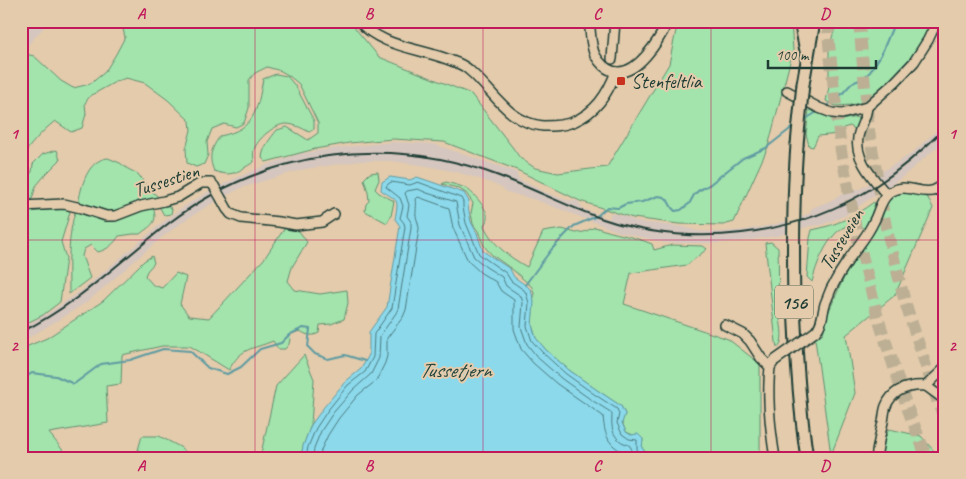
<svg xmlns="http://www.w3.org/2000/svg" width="966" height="479" font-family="Caveat,sans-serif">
  <rect width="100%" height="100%" fill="#e3cbac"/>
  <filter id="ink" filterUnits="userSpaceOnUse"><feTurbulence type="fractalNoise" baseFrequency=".02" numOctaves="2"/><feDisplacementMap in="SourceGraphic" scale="10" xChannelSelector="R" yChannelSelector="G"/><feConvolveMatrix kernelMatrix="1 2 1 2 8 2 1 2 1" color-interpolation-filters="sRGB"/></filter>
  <g filter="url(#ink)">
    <g fill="#d5c6bf">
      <polygon points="21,21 49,21 21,53"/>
      <polygon points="945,123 945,139 935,149 901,178 844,216 821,225 809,226 777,236 743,241 717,243 666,243 620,232 536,200 507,192 501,187 480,179 457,172 427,166 391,161 360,161 305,169 273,178 241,188 214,202 184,221 162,237 87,302 53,323 21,342 21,328 50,312 82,290 157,227 180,209 209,191 236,178 269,164 299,154 329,149 393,142 433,144 516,172 519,179 545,192 566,200 578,201 583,209 609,219 611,213 624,216 638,222 684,227 697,231 718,232 745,230 772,225 801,217 810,213 812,208 830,201 851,189 860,189 879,178 878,174 911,154"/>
    </g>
    <g fill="#a3e3ac" stroke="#619070">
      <path d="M121,21H349L379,57L471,94L513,148L520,158L535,168L558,173L607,167L669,64L678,21H791L793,50L768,147L734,222L723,225L679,224L633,218L580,201L517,170L444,142L393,139L349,143L315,149L266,162L262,158C263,147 270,139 277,130L287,127L308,140L318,133V123L299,84L288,75L281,71L267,67L255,73L249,80V108L244,123L236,127L224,124L212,129L207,142L208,155L204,164L196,167L187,163L186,149L191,130L190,121L168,100L145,83L126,78L115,82L90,96L85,103L86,114L82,128L71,132L55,121C41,132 31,144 21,158V53L34,56L61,81L73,88L90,84L105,72L116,54L125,37Z"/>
      <polygon points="837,21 931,21 932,24 913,55 898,72 883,88 868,100 852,105 835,106 826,101 829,87 829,48"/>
      <path d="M276,74L287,76L296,87L314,121V129L309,132C302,128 294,124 286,124C275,124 257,139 254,150C253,153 254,159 254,162C238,171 233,178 214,171C208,157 211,149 220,136C255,129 257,111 263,79Z"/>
      <polygon points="809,110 841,120 857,117 860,123 856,130 850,126 843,128 839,134 818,136 813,147 809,146 806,134"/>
      <polygon points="57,150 60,160 46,174 36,186 32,199 26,203 21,201 21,171 26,178 32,172 33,164 43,154"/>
      <path d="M108,158L120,163L128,169L138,174L148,188L172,209L171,214L164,215L160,208L152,202L124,210L108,213L78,205C81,187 87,160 108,158Z"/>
      <polygon points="378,172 379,180 375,189 379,193 394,201 391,216 387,223 365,211 366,204 369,201 368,192 364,179 370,173"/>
      <path d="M446,182C452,184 459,185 465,188C472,191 489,210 487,218C487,221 485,223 484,226C493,245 509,257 527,267L543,232L562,229L576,233L584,232L595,227C614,234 633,236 652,244L654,250L672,245L703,246L707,249L687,265L631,273L624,304L728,339L760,364V454L761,458H650L642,448L643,439L626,432L622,422L625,414L621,406L597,390L569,370L546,350L536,338L532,325L534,293L532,287L513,270L492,255L484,246L478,231L473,224L471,213L473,203L466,193L458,188L442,184Z"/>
      <polygon points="903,192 916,192 927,196 933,208 895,295 846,335 855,393 831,455 815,339 823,333 828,313 841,284 851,264 873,232 885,203 892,194"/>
      <path d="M874,202L875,205L865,229L853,223C848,225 842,228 838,231C825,243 816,265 812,282L807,277L810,238L812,230C837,225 853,217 874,202Z"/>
      <path d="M148,206L153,208C159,223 150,226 140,234H133L119,236C113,245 108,249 98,252L91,245L84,249L82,256L90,278L69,294C69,265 67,236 76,209L105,219Z"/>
      <polygon points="65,208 70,212 61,242 66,258 60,302 43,315 21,326 21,211 30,212"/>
      <path d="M284,229L299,231L307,242L292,267L288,281L295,290L320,294L347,290L348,303L344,319L331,324L320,325L319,333C311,337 307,335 300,331L291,334L289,344L285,349H278L273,341C251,350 241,347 229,370L190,346H162L122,355L121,384L106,386L108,423L49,433L69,458H21V349L47,338L103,301L144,261L152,256L154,263L147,271L145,276L153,285L162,288L176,273L186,277L180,304L189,316L209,318L264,259Z"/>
      <path d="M771,242L778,248C779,269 778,290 779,312C780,323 785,337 779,347H777L776,342L765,243Z"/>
      <polygon points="304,355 314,379 311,425 303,446 301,458 260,458 276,386"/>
      <polygon points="889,429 921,436 940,458 880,458 884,435 886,436"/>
      <polygon points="142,436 159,436 180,447 193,458 139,458 138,450"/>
    </g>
    <path fill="#8cd9ec" stroke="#609ba2" d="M390,177L410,180L417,177L464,193L469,201L468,206L471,222L477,233L483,251L510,269L514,277L527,286L531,290L534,302L532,325L536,338L546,350L569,370L597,390L621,406L625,414L622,423L626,432L631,435L638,434L643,439L642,448L650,458H301L303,446L311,425L324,407L345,382L361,369L369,355V332L387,307L400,226L395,219C399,197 398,202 381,190L382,182Z"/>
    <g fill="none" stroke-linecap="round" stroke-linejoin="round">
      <g stroke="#4b7b7e" stroke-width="1">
        <polyline points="306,458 308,447 316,428 328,410 348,385 365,372 373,357 374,334 392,308 405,227 404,223 400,218 403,206 400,198 386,187 387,185 391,182 410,185 418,182 461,198 463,202 463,207 466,223 479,254 490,262 506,273 511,281 524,290 526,293 529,303 527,326 532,341 543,353 566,374 594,394 617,409 619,414 617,423 622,434 629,439 637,440 637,449 643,458"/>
        <path d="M313,458L314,448L321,431L333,413L353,390L371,374L379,358L380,336L396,313L398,309L411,228V222L407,216L409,205L405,193L407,191L418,189L427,193L456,202L460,225L474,257L486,267L502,277L506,286L521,296L523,303L521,327L527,344L538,358L562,379L590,399L612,413C612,422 610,432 619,440C622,443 628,444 630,446C631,447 634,456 635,458"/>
        <path d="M320,458L321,450L328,435L339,418L358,395L376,381L385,363L387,356V338L403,317L406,310L419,229C419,223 415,217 416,212C416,207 417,204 416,199L418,197L449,208L453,228L468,261L481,273L496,282L501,291L514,300V329L521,349L533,363L557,384L603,416C604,427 605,439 615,447C620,451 623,451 626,458"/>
      </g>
      <g stroke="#609ba2" stroke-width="2">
        <polyline points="825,107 840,96 852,83 862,79 870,72 881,55 895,21"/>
        <polyline points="804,120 817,112"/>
        <polyline points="525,285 551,250 565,235 574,226 597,216 607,207 618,208 626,204 642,202 658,196 664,197 667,199 672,208 675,211 681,210 686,206 689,204 694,195 698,191 709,185 743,158 766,148 794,126"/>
        <polyline points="21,376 26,377 32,373 56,376 74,384 101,364 130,360 163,349 190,351 208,368 227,374 241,367 260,349 281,343 289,335 303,328 310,329 308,347 315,354 328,359 345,355 365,361"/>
      </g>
      <g stroke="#bcaf94" stroke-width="12" stroke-dasharray="12 6" stroke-linecap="butt">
        <polyline points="828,21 829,44 841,151 858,239 878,318 907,407 927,458"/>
        <polyline points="859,21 869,131 886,227 905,302 938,403 945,419"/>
      </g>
      <defs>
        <g id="minor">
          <path d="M359,21C382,48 422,48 452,61C458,63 465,66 469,70C493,90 508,123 543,126C553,126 563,126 573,122C596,112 607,95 616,72"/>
          <path d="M589,21C591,32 590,45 595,55C599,62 604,68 612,71C636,79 660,39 668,21"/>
          <polyline points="612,59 615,21"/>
          <polyline points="787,91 819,108 832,113 842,114 867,107 895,82 914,62 928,40 937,21"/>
          <path d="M867,107C866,119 860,126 858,137C854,159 874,179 887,195"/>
          <polyline points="222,200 227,209 231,214 241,218 279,222 296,225 322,222 334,214"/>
          <polyline points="21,206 64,204 81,208 106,216 115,216 141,206 164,201 178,197 201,183 211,183 214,186"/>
          <polyline points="725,325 743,334 750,341 761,358 770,367 773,363"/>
          <path d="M815,332C823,324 822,314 825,304C827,299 829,294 831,289C836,279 842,269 849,259C857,247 868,235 874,221C879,212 880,201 888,194C903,181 916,194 932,191C937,190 941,186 945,183"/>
          <path d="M770,367C767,396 770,428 775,458"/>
          <polyline points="926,386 945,400"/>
          <path d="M876,458C878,446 880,434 883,422C884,417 884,411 886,406C893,389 909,385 926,386L945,368"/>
        </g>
        <g id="major">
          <polyline points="800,21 806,51"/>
          <polyline points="803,84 814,21"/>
          <path d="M797,145C793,197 793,249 794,302C796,354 799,406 807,458"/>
        </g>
      </defs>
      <use href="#minor" stroke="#1f3d34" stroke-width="12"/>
      <use href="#major" stroke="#1f3d34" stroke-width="15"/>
      <use href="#minor" stroke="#e3cbac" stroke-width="9"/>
      <use href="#major" stroke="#e3cbac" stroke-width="11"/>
      <path stroke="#1f3d34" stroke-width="2" d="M21,332C77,305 121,260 169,223C215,188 270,164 328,156C386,148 444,155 499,176C534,189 568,207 603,219C692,249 794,237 874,187C900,170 923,150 945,128"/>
      <defs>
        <g id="minor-bridge">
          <polyline points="214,186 222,200"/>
          <polyline points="774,361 815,332"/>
        </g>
        <polyline id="major-bridge" points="797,145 799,123 803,84"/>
      </defs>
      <use href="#minor-bridge" stroke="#1f3d34" stroke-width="12" stroke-linecap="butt"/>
      <use href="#major-bridge" stroke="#1f3d34" stroke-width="15" stroke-linecap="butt"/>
      <use href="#minor-bridge" stroke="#e3cbac" stroke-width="9"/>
      <use href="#major-bridge" stroke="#e3cbac" stroke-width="11"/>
    </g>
  </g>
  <path fill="none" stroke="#c2185b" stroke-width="1" stroke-opacity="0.55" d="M255,21V458M483,21V458M711,21V458M21,240H945"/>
  <rect fill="#c8321e" stroke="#e3cbac" stroke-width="2" x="616" y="76" width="10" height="10" rx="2.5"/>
  <g text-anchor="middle" stroke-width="4" stroke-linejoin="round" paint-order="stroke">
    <rect fill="#e3cbac" stroke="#5a6858" stroke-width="1" x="775" y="285.5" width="38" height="33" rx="4"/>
    <g font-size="19" font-weight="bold" fill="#1f3d34">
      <text x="794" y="309">156</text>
    </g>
    <g font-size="20" fill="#1f3d34" stroke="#e3cbac" text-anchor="start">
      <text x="631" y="88">Stenfeltlia</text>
    </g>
    <g font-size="20" fill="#1f3d34" stroke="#e3cbac">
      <text transform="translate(166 180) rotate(-18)" y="7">Tussestien</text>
      <text transform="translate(841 239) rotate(-59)" y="7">Tusseveien</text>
    </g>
    <g font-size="21" font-style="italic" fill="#24453d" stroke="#e3cbac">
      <text x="455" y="377">Tussetjern</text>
    </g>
  </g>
  <rect width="966" height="479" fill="none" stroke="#e3cbac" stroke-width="55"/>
  <path d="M768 60v8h108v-8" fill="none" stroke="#1f3d34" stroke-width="2.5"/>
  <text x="776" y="60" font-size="15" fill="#1f3d34" stroke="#e3cbac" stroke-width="4" paint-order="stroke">100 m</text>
  <rect x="28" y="28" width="910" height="424" fill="none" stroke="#c2185b" stroke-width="2"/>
  <g font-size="16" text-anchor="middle" font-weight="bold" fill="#c2185b">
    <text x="141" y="19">A</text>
    <text x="369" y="19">B</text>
    <text x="597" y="19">C</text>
    <text x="825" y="19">D</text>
    <text x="14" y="139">1</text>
    <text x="952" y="139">1</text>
    <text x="14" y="351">2</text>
    <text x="952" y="351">2</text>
    <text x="141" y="471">A</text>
    <text x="369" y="471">B</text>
    <text x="597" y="471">C</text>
    <text x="825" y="471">D</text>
  </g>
</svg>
